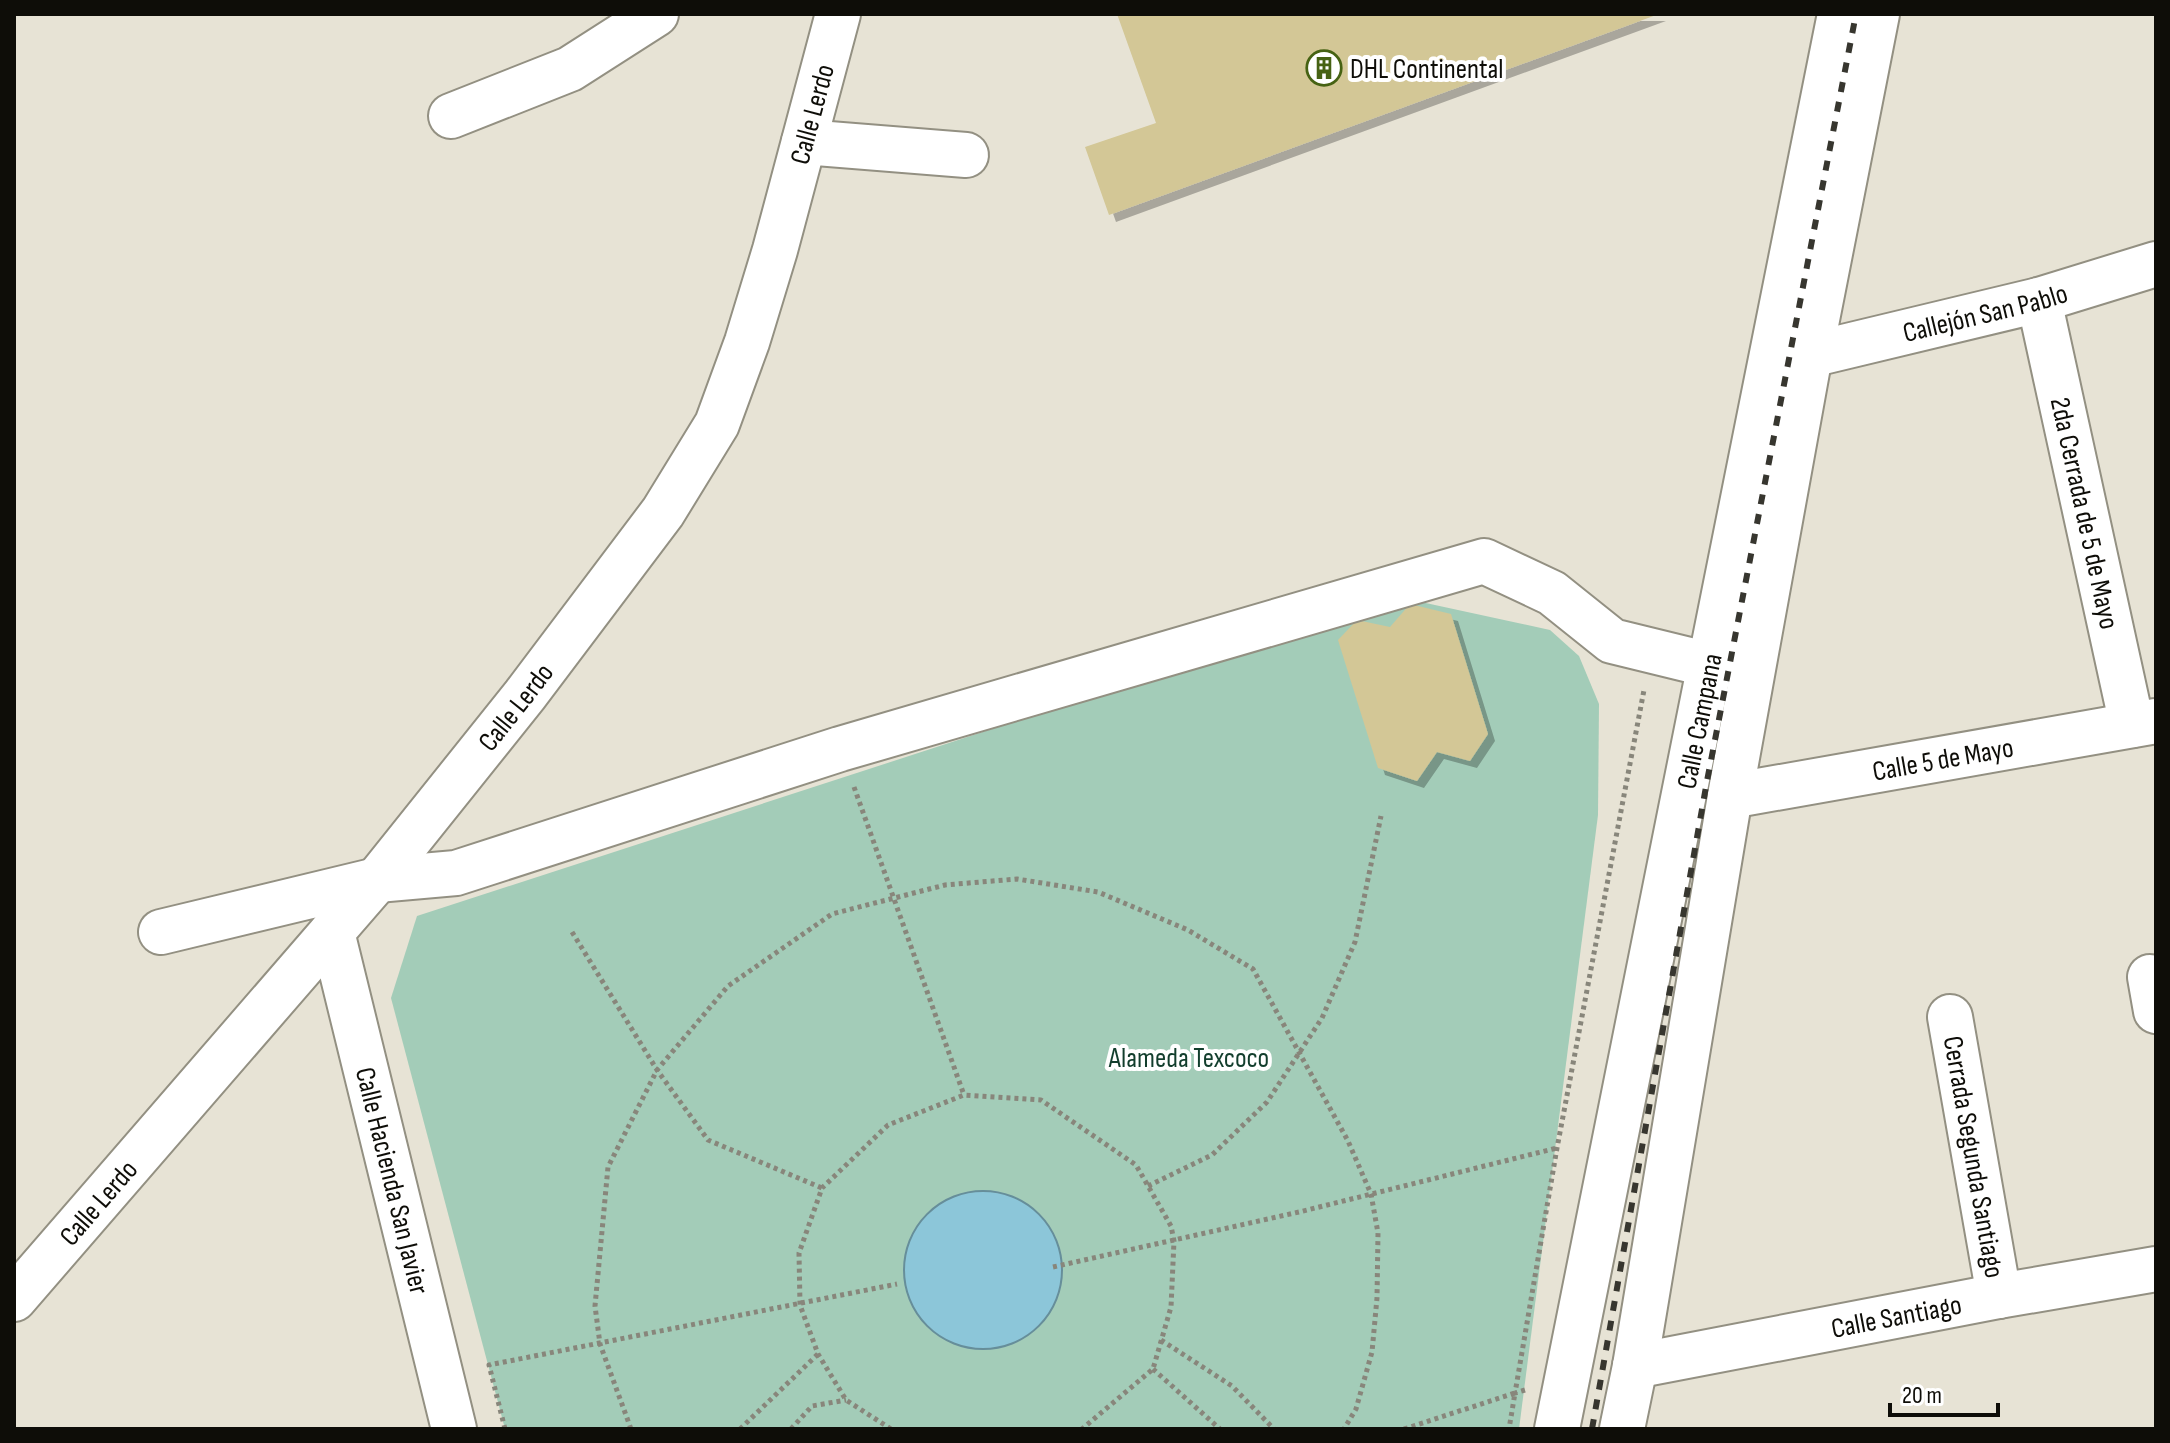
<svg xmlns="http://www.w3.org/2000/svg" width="2170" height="1443" font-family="'Sofia Sans Condensed',sans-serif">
  <defs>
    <filter id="shadow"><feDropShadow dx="7" dy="7" stdDeviation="0" flood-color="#0004"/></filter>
  </defs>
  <rect width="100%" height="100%" fill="#e7e3d5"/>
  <polygon fill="#a3ccb8" points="1398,597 1550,630 1579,656 1599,704 1598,815 1519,1429 505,1429 391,998 417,916"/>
  <circle fill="#8cc6d9" stroke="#668e9a" stroke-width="2" cx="983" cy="1270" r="79"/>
  <g fill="#d3c796" filter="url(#shadow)">
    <polygon points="1117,14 1659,14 1109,215 1085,147 1156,123"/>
    <polygon points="1410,604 1451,614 1488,734 1470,761 1437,752 1417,781 1378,768 1338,640 1357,620 1390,627"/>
  </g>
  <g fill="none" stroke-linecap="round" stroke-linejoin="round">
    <defs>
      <g id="minor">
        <polyline points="451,116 570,69 656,14"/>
        <polyline points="804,142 966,155"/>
        <path id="s1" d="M2039,300L2132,725"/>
        <path id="s2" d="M1810,355L2039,300L2156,264"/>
        <path id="s3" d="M1730,796L2156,721"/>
        <polyline points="161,932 377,880 456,873 840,749 1484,561 1552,593 1612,641 1710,665"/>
        <path id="s4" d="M332,932L454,1429"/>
        <polyline points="2150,977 2156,1011"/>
        <path id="s5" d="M1950,1017L1999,1296"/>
        <path id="s6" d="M14,1299L377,880L525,695L663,512L717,424L747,342L775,250L838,14"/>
        <path id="s7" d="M1635,1366L1999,1296L2156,1269"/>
        <path id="s8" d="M1557,1429L1840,14"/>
        <polyline points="1622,1429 1635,1366 1730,796 1810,355 1877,14"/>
      </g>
    </defs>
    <use href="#minor" stroke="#939082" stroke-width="48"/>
    <g stroke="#88867b" stroke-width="5" stroke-dasharray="4 4" stroke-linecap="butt">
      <polyline points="854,787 964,1095"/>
      <polyline points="572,932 657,1070 708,1140 822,1188"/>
      <polyline points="1148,1186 1212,1155 1267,1102 1322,1018 1355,942 1381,816"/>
      <polyline points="1053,1267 1299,1212 1557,1148"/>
      <polyline points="1161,1340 1232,1386 1274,1429"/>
      <polyline points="1153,1369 1220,1429"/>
      <polyline points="1525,1390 1515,1393 1557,1148 1644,690"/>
      <polyline points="505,1429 489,1365 897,1284"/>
      <polyline points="631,1429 600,1344 595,1306 608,1167 657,1070 728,986 832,914 945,885 1017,879 1098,892 1188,930 1253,969 1348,1141 1371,1194 1378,1233 1377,1298 1372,1352 1356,1409 1344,1429"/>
      <polyline points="740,1429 818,1354"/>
      <polyline points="791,1429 812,1406 846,1400"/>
      <polyline points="891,1429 846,1400 818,1354 800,1305 799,1253 822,1188 888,1125 964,1095 1041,1100 1136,1165 1171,1226 1174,1241 1171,1307 1153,1369 1082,1429"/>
      <polyline points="1404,1429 1515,1393 1509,1429"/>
    </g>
    <use href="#minor" stroke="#fff" stroke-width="44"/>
    <polyline stroke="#37362f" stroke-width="6" stroke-dasharray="10 10" stroke-linecap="butt" points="1592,1429 1707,781 1856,14"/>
  </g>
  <defs>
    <symbol id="building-ring" viewBox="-11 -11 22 22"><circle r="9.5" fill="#fff" stroke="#466213" stroke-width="1.5"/><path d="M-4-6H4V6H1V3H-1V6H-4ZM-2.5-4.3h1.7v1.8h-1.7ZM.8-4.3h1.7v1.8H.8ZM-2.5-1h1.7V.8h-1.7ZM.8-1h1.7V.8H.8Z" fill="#466213"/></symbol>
  </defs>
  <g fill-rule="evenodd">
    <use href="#building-ring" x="1304" y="48" width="40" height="40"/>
  </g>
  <g text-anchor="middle" stroke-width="8" stroke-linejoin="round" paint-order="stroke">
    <g font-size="28" fill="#0e0d08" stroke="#fff" text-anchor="start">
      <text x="1350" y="78">DHL Continental</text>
    </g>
    <g font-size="28" fill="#0e0d08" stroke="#fff">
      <text dy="10" stroke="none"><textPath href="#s6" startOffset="1448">Calle Lerdo</textPath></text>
      <text dy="10" stroke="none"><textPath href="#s2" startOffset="180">Callejón San Pablo</textPath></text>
      <text dy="10" stroke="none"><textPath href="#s1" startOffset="218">2da Cerrada de 5 de Mayo</textPath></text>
      <text dy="10" stroke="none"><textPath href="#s6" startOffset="776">Calle Lerdo</textPath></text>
      <text dy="10" stroke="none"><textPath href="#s8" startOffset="722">Calle Campana</textPath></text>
      <text dy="10" stroke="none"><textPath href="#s3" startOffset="216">Calle 5 de Mayo</textPath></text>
      <text dy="10" stroke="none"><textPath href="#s5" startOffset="142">Cerrada Segunda Santiago</textPath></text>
      <text dy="10" stroke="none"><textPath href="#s4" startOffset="256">Calle Hacienda San Javier</textPath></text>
      <text dy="10" stroke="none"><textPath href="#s6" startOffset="128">Calle Lerdo</textPath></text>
      <text dy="10" stroke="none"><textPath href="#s7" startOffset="266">Calle Santiago</textPath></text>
    </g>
    <g font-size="28" fill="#123e2d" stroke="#fff">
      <text x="1189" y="1067">Alameda Texcoco</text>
    </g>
  </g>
  <rect width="2170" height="1443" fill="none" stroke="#0e0d08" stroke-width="32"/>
  <path d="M1890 1403v12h108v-12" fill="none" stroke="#0e0d08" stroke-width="4"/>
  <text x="1902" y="1403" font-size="24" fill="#0e0d08" stroke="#ffffff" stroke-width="6" paint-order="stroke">20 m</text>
</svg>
